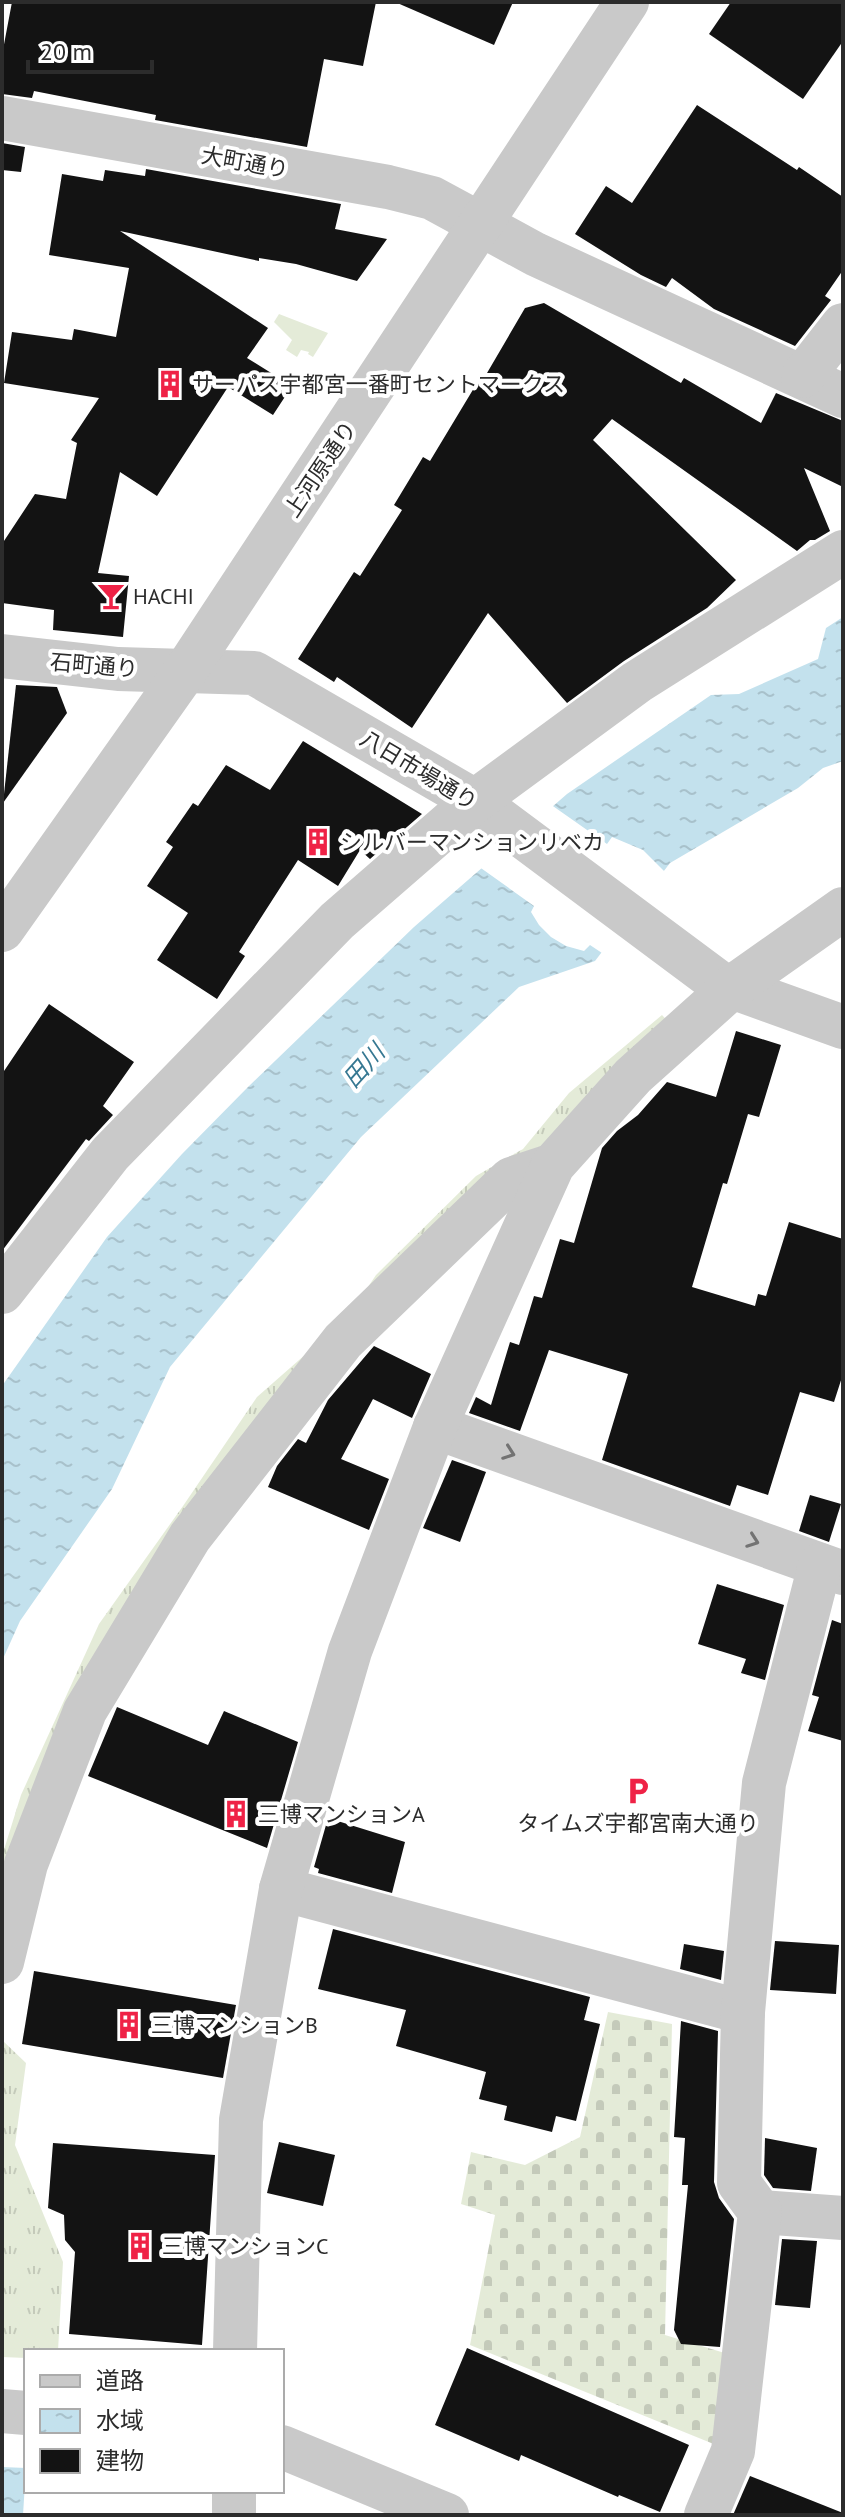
<svg xmlns="http://www.w3.org/2000/svg" width="845" height="2517" font-family="'PT Sans','Noto Sans JP',sans-serif">
  <defs>
    <pattern id="grass-tufts" width="24" height="20" patternUnits="userSpaceOnUse" patternTransform="scale(2)"><rect width="24" height="20" fill="#e4ebd8"/><path d="M3 7l-1-3M5 7V3M7 7l1-3M15 17l-1-3M17 17v-4M19 17l1-3" fill="none" stroke="#c4caba"/></pattern>
    <pattern id="cemetery-stones" width="16" height="16" patternUnits="userSpaceOnUse" patternTransform="scale(2)"><rect width="16" height="16" fill="#e4ebd8"/><path d="M2 7V4a2 2 0 0 1 4 0v3zM10 15v-3a2 2 0 0 1 4 0v3z" fill="#c4caba"/></pattern>
    <pattern id="water-ripples" width="26" height="14" patternUnits="userSpaceOnUse" patternTransform="scale(2)"><rect width="26" height="14" fill="#c3e1ed"/><path d="M2 4q2-2 4 0t4 0M15 11q2-2 4 0t4 0" fill="none" stroke="#a8c1cb"/></pattern>
  </defs>
  <rect width="100%" height="100%" fill="#fff"/>
  <g fill="url(#grass-tufts)">
    <polygon points="662,1015 675,1029 184,1536 2,1936 2,1856 21,1795 99,1624 183,1506 257,1397 348,1317 376,1275 476,1176 523,1149 569,1093"/>
    <polygon points="2,2040 26,2063 15,2145 63,2262 58,2351 26,2351 26,2358 2,2357"/>
  </g>
  <polygon fill="url(#cemetery-stones)" points="608,2012 672,2024 665,2335 728,2354 721,2447 470,2345 495,2215 461,2204 471,2152 525,2165 580,2137"/>
  <polygon fill="#e4ebd8" points="279,314 328,333 313,357 308,354 309,352 301,350 297,357 286,350 292,340 274,322"/>
  <g fill="url(#water-ripples)">
    <polygon points="843,617 843,761 823,768 798,788 670,863 595,961 519,987 361,1137 170,1367 112,1489 20,1621 2,1661 2,1386 107,1237 182,1154 248,1087 414,927 567,794 711,695 739,694 818,659 826,628"/>
    <polygon points="2,2467 26,2468 23,2515 2,2515"/>
  </g>
  <polygon fill="#fff" points="550,804 607,844 612,837 643,850 667,874 605,955 590,945 584,951 566,946 551,937 539,925 531,912 534,906 478,866"/>
  <g fill="#131313">
    <polygon points="12,2 376,2 363,66 324,59 307,147 155,120 156,115 34,91 32,98 2,94 2,55"/>
    <polygon points="395,2 513,2 494,45"/>
    <polygon points="731,2 843,2 843,41 803,99 709,34"/>
    <polygon points="697,105 797,170 799,167 843,197 843,270 825,296 831,300 795,346 714,309 672,278 666,287 641,275 575,234 606,186 632,203"/>
    <polygon points="2,143 25,147 21,172 2,170"/>
    <polygon points="146,169 341,204 335,229 387,239 357,281 296,264 259,258 259,261 120,231 268,328 247,358 292,386 273,415 228,387 157,496 120,472 98,573 129,576 123,637 53,630 54,610 2,603 2,544 35,494 66,499 77,443 71,440 99,398 4,383 12,332 72,340 74,329 116,337 129,268 49,255 62,174 103,181 105,170 145,176"/>
    <polygon points="544,303 681,383 684,378 761,423 776,393 843,421 843,487 804,468 830,531 815,540 810,540 797,551 612,419 593,440 736,580 707,608 624,661 567,703 488,613 412,728 337,677 334,682 298,659 354,572 360,576 402,510 394,505 423,457 430,461 477,383 480,385 525,308"/>
    <polygon points="16,685 57,687 67,713 3,803"/>
    <polygon points="303,741 422,814 370,859 360,850 338,886 298,860 239,952 245,956 217,999 157,960 188,913 147,886 173,847 166,842 193,803 198,806 226,765 270,790"/>
    <polygon points="49,1004 134,1062 103,1106 113,1115 89,1141 86,1139 2,1251 2,1074"/>
    <polygon points="736,1031 781,1045 759,1117 748,1114 727,1184 723,1183 692,1287 755,1306 758,1294 766,1296 789,1222 843,1239 843,1374 834,1402 800,1392 768,1495 737,1485 730,1506 602,1460 628,1374 549,1350 520,1431 469,1413 476,1397 491,1405 510,1342 519,1345 534,1296 542,1298 560,1239 574,1243 602,1148 617,1131 638,1115 667,1082 716,1097"/>
    <polygon points="374,1346 431,1374 412,1418 373,1399 341,1459 389,1479 369,1530 268,1487 277,1466 298,1439 306,1443 328,1400"/>
    <polygon points="452,1460 486,1472 460,1542 423,1528"/>
    <polygon points="810,1495 841,1504 829,1542 799,1531"/>
    <polygon points="717,1584 784,1605 765,1680 741,1673 746,1659 698,1644"/>
    <polygon points="832,1620 843,1624 843,1741 808,1731 819,1697 812,1695"/>
    <polygon points="117,1707 208,1745 224,1711 298,1742 267,1848 88,1776"/>
    <polygon points="328,1818 405,1842 392,1893 318,1873 319,1869 314,1867"/>
    <polygon points="333,1929 590,1997 584,2020 600,2024 576,2121 556,2116 552,2132 504,2120 507,2106 479,2099 486,2072 396,2046 406,2010 318,1989"/>
    <polygon points="775,1941 839,1945 836,1994 770,1990"/>
    <polygon points="684,1944 724,1951 721,1980 680,1969"/>
    <polygon points="34,1971 236,2005 223,2078 22,2044"/>
    <polygon points="681,2021 718,2031 714,2182 719,2198 734,2219 720,2347 681,2344 674,2330 688,2185 682,2185 685,2138 674,2137"/>
    <polygon points="765,2138 817,2148 811,2191 773,2188 764,2175"/>
    <polygon points="279,2142 335,2155 323,2206 267,2193"/>
    <polygon points="53,2143 215,2155 202,2345 69,2334 75,2252 65,2240 64,2215 48,2208"/>
    <polygon points="782,2239 817,2241 810,2308 775,2305"/>
    <polygon points="467,2348 689,2445 660,2512 619,2495 618,2497 521,2455 519,2461 435,2425"/>
    <polygon points="750,2476 843,2513 843,2515 733,2515"/>
  </g>
  <g fill="none" stroke-linecap="round" stroke-linejoin="round">
    <g stroke="#c9c9c9" stroke-width="44">
      <polyline points="2,118 388,187 432,198 535,254 843,396"/>
      <polyline points="803,376 843,325"/>
      <polyline points="2,656 118,669 254,673 475,801 718,982 843,1027"/>
      <polyline points="2,1292 110,1154 337,921 475,801 637,682 843,552"/>
      <polyline points="435,1427 843,1573"/>
      <polyline points="281,1889 743,2012"/>
      <polyline points="2,1962 26,1864 85,1711 190,1537 343,1341 511,1179 553,1165"/>
      <polyline points="760,2212 843,2218"/>
      <polyline points="235,2351 241,2120 281,1889 350,1651 435,1427 553,1165 633,1076 731,988 843,909"/>
      <polyline points="234,2491 234,2515"/>
      <polyline points="706,2515 733,2451 760,2212 739,2183 743,2012 764,1783 820,1565"/>
    </g>
    <g stroke="#c9c9c9" stroke-width="44">
      <polyline points="2,930 186,670 627,2"/>
      <polyline points="2,2411 26,2413"/>
      <polyline points="282,2447 447,2515"/>
    </g>
  </g>
  <defs><path id="oneway-chevron" d="M-2-3.5L2.5 0L-2 3.5" fill="none" stroke-width="1.6" stroke-linecap="round" stroke-linejoin="round" transform="scale(2)"/></defs>
  <g stroke="#737373">
    <use href="#oneway-chevron" transform="translate(509 1453) rotate(20)"/>
    <use href="#oneway-chevron" transform="translate(753 1541) rotate(20)"/>
  </g>
  <defs>
    <symbol id="building-bare" viewBox="-9 -9 18 18"><path d="M-4-6H4V6H1V3H-1V6H-4ZM-2.5-4.3h1.7v1.8h-1.7ZM.8-4.3h1.7v1.8H.8ZM-2.5-1h1.7V.8h-1.7ZM.8-1h1.7V.8H.8Z" fill="#ef2246" stroke="#fff" stroke-width="2.5" paint-order="stroke"/></symbol>
    <symbol id="bar-bare" viewBox="-9 -9 18 18"><path d="M-6-5H6L.8 .8V4.5H3.5V6h-7V4.5H-.8V.8Z" fill="#ef2246" stroke="#fff" stroke-width="2.5" paint-order="stroke"/></symbol>
    <symbol id="parking-bare" viewBox="-9 -9 18 18"><path d="M-3.5-5.5H1a3.5 3.5 0 0 1 0 7H-1V5.5H-3.5ZM-1-3.4V-.6H.8a1.4 1.4 0 0 0 0-2.8Z" fill="#ef2246" stroke="#fff" stroke-width="2.5" paint-order="stroke"/></symbol>
  </defs>
  <g fill-rule="evenodd">
    <use href="#building-bare" x="150" y="364" width="40" height="40"/>
    <use href="#bar-bare" x="91" y="576" width="40" height="40"/>
    <use href="#building-bare" x="298" y="822" width="40" height="40"/>
    <use href="#parking-bare" x="618" y="1771" width="40" height="40"/>
    <use href="#building-bare" x="216" y="1794" width="40" height="40"/>
    <use href="#building-bare" x="109" y="2005" width="40" height="40"/>
    <use href="#building-bare" x="120" y="2226" width="40" height="40"/>
  </g>
  <g text-anchor="middle" stroke-width="8" stroke-linejoin="round" paint-order="stroke">
    <g font-size="22" fill="#2c2c2c" stroke="#fff">
      <text transform="translate(245 162) rotate(10)" y="8">大町通り</text>
      <text transform="translate(320 469) rotate(-56)" y="8">上河原通り</text>
      <text transform="translate(94 665) rotate(5)" y="8">石町通り</text>
      <text transform="translate(419 770) rotate(31)" y="8">八日市場通り</text>
    </g>
    <g font-size="22" fill="#2c2c2c" stroke="#fff" text-anchor="start">
      <text x="192" y="392">サーパス宇都宮一番町セントマークス</text>
      <text x="133" y="604">HACHI</text>
      <text x="340" y="850">シルバーマンションリベカ</text>
      <text x="258" y="1822">三博マンションA</text>
      <text x="638" y="1831" text-anchor="middle">タイムズ宇都宮南大通り</text>
      <text x="151" y="2033">三博マンションB</text>
      <text x="162" y="2254">三博マンションC</text>
    </g>
    <g font-size="24" font-style="italic" fill="#367892" stroke="#fff">
      <text transform="translate(364 1066) rotate(-48)" y="8">田川</text>
    </g>
  </g>
  <rect width="845" height="2517" fill="none" stroke="#2c2c2c" stroke-width="8"/>
  <rect x="24" y="2349" width="260" height="144" fill="#ffffff" stroke="#ababab" stroke-width="2"/>
  <rect x="40" y="2375" width="40" height="12" fill="#c9c9c9" stroke="#ababab" stroke-width="2"/>
  <text x="96" y="2389" font-size="24" fill="#2c2c2c">道路</text>
  <rect x="40" y="2409" width="40" height="24" fill="url(#water-ripples)" stroke="#ababab" stroke-width="2"/>
  <text x="96" y="2429" font-size="24" fill="#2c2c2c">水域</text>
  <rect x="40" y="2449" width="40" height="24" fill="#131313" stroke="#ababab" stroke-width="2"/>
  <text x="96" y="2469" font-size="24" fill="#2c2c2c">建物</text>
  <path d="M28 60v12h124v-12" fill="none" stroke="#2c2c2c" stroke-width="4"/>
  <text x="40" y="60" font-size="24" fill="#2c2c2c" stroke="#ffffff" stroke-width="6" paint-order="stroke">20 m</text>
</svg>
